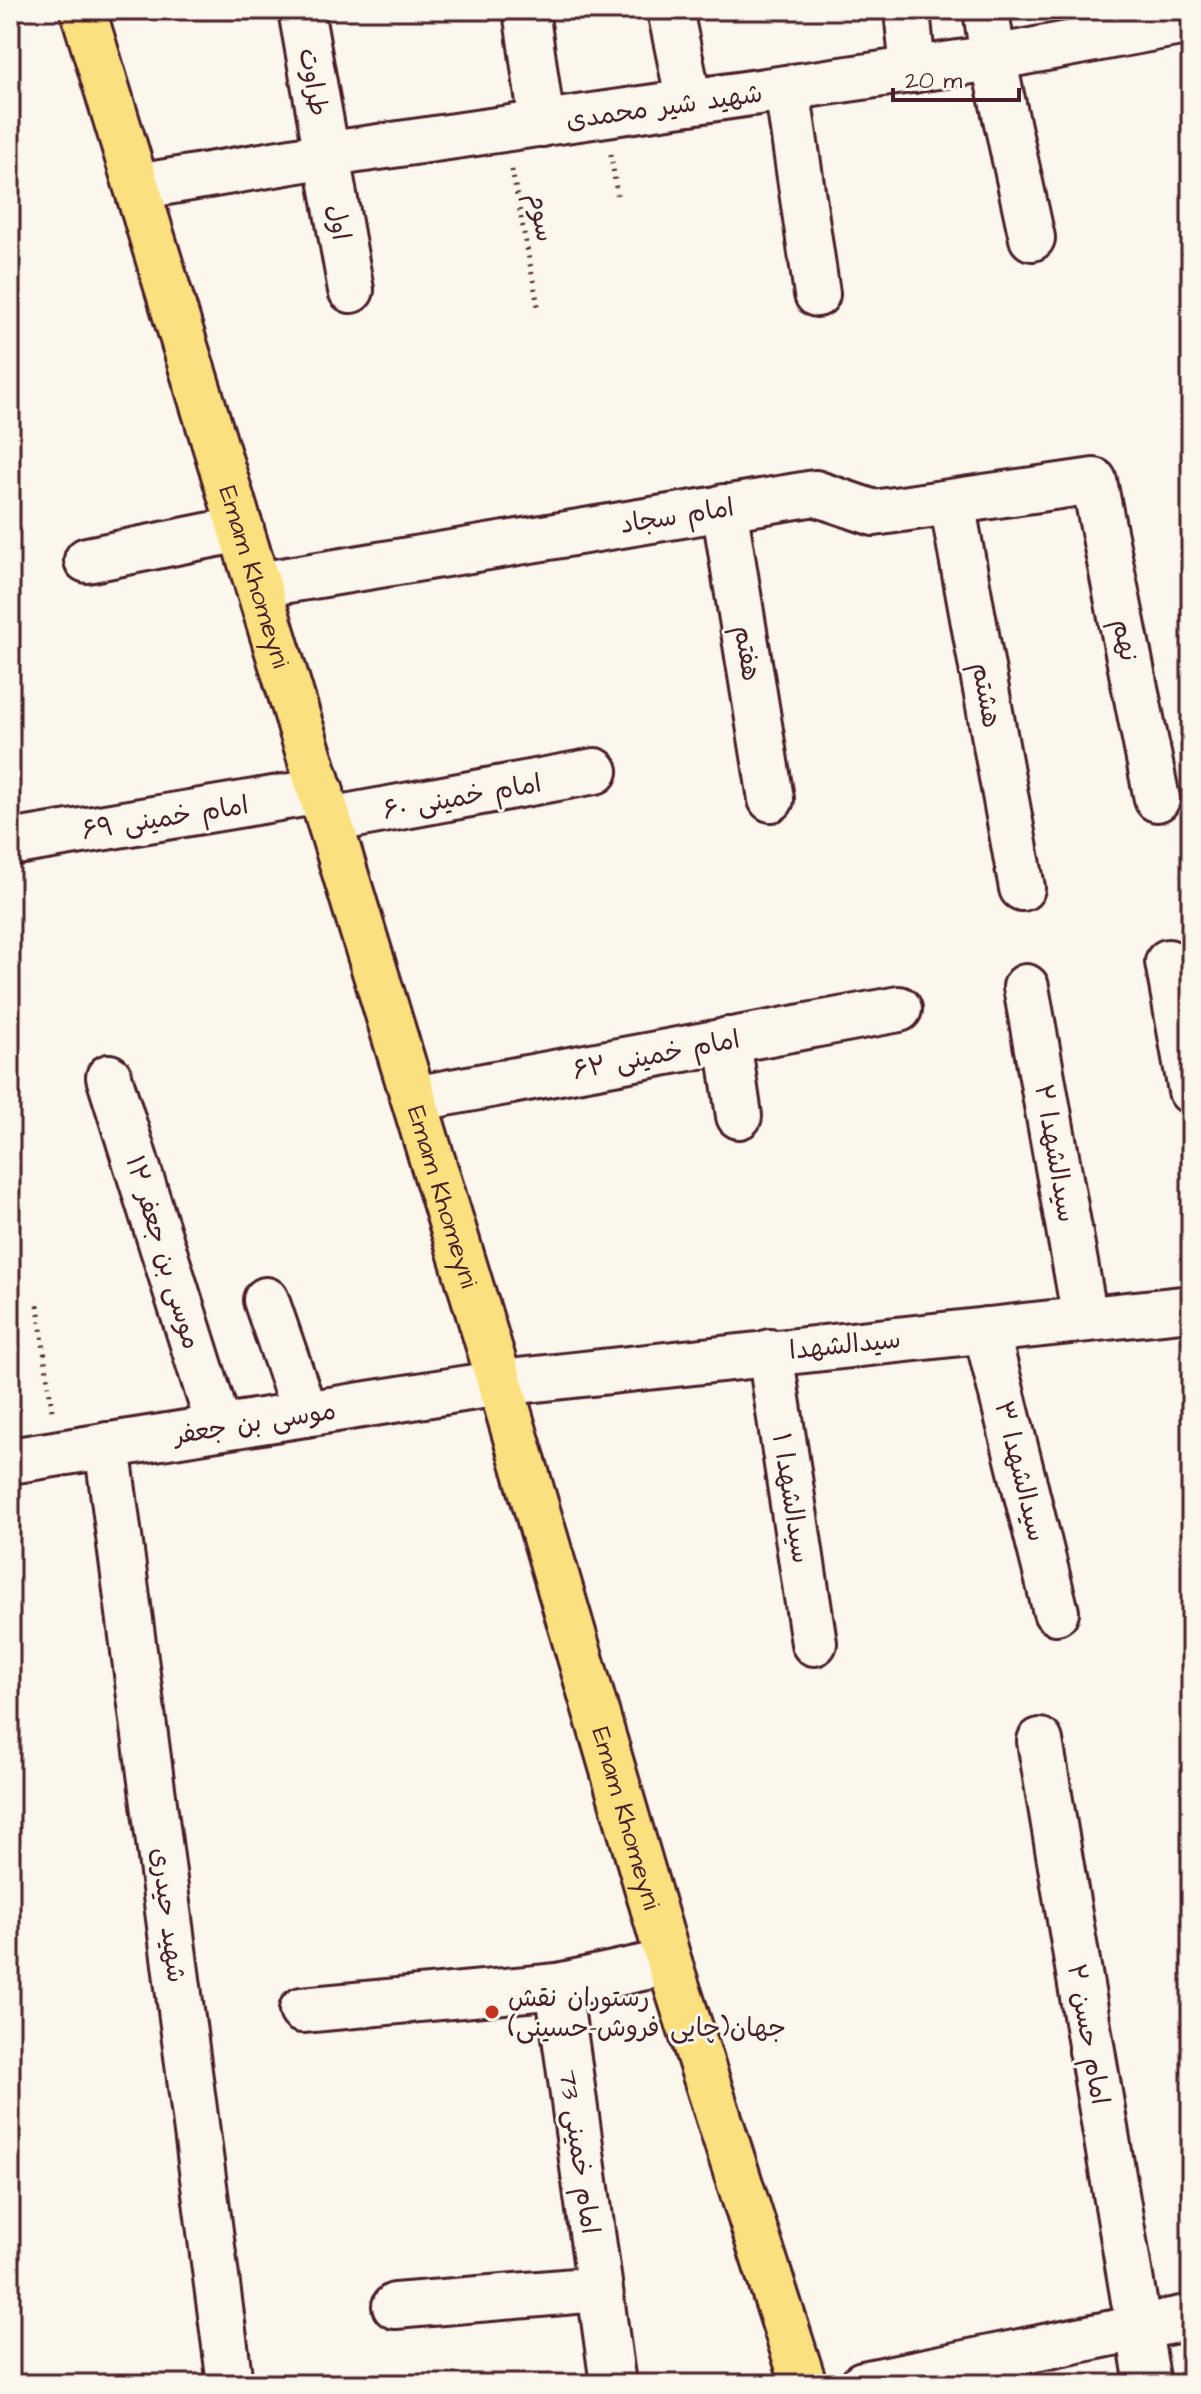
<svg xmlns="http://www.w3.org/2000/svg" width="1201" height="2394" font-family="'Architects Daughter','Playpen Sans Arabic',sans-serif">
  <rect width="100%" height="100%" fill="#fbf7ec"/>
  <filter id="ink" filterUnits="userSpaceOnUse"><feTurbulence type="fractalNoise" baseFrequency=".0125" numOctaves="2"/><feDisplacementMap in="SourceGraphic" scale="16" xChannelSelector="R" yChannelSelector="G"/><feConvolveMatrix kernelMatrix="1 2 1 2 8 2 1 2 1" color-interpolation-filters="sRGB"/></filter>
  <g filter="url(#ink)">
    <g fill="none" stroke-linecap="round" stroke-linejoin="round">
      <defs>
        <g id="minor">
          <polyline points="301,10 351,290"/>
          <polyline points="526,10 542,124"/>
          <polyline points="670,10 689,102"/>
          <polyline points="907,10 913,70"/>
          <polyline points="986,10 993,58 1032,238"/>
          <polyline points="787,88 817,294"/>
          <polyline points="137,187 351,151 993,58 1191,21"/>
          <polyline points="952,502 1022,888"/>
          <polyline points="724,507 771,799"/>
          <polyline points="87,560 241,529"/>
          <polyline points="258,585 815,493 874,513 1094,481 1157,799"/>
          <polyline points="329,820 595,771"/>
          <polyline points="10,843 321,791"/>
          <polyline points="1168,962 1191,1091"/>
          <polyline points="1026,987 1085,1319"/>
          <polyline points="728,1040 739,1116"/>
          <polyline points="109,1077 219,1427"/>
          <polyline points="414,1099 899,1009"/>
          <polyline points="266,1300 305,1414"/>
          <polyline points="986,1330 1056,1612"/>
          <polyline points="770,1352 814,1643"/>
          <polyline points="107,1445 230,2384"/>
          <polyline points="10,1461 500,1383 1191,1308"/>
          <polyline points="1040,1741 1148,2384"/>
          <polyline points="302,2010 558,1986"/>
          <polyline points="395,2306 599,2289"/>
          <polyline points="613,2384 558,1986 669,1962"/>
          <polyline points="863,2384 1191,2317"/>
        </g>
        <g id="major">
          <path id="s1" d="M83,10L500,1383L669,1962L804,2384"/>
        </g>
      </defs>
      <use href="#minor" stroke="#4a1f2b" stroke-width="50"/>
      <use href="#major" stroke="#4a1f2b" stroke-width="50"/>
      <g stroke="#4a1f2b" stroke-width="5" stroke-dasharray="2 6" stroke-linecap="butt">
        <polyline points="611,154 617,195"/>
        <polyline points="512,170 539,311"/>
        <polyline points="38,1305 52,1411"/>
      </g>
      <use href="#minor" stroke="#fbf7ec" stroke-width="44"/>
      <use href="#major" stroke="#fbe080" stroke-width="44"/>
    </g>
  </g>
  <circle fill="#c8321e" stroke="#fbf7ec" stroke-width="3" cx="492" cy="2012" r="8"/>
  <g text-anchor="middle" stroke-width="6" stroke-linejoin="round" paint-order="stroke">
    <g font-size="26" fill="#4a1f2b" stroke="#fbf7ec">
      <text transform="translate(314 82) rotate(80)" y="9">طراوت</text>
      <text transform="translate(664 106) rotate(-8)" y="9">شهید شیر محمدی</text>
      <text transform="translate(542 217) rotate(79)" y="9">سوم</text>
      <text transform="translate(339 222) rotate(80)" y="9">اول</text>
      <text transform="translate(677 515) rotate(-9)" y="9">امام سجاد</text>
      <text dy="9" stroke="none"><textPath href="#s1" startOffset="592">Emam Khomeyni</textPath></text>
      <text transform="translate(1126 640) rotate(79)" y="9">نهم</text>
      <text transform="translate(748 653) rotate(81)" y="9">هفتم</text>
      <text transform="translate(987 695) rotate(80)" y="9">هشتم</text>
      <text transform="translate(462 796) rotate(-10)" y="9">امام خمینی ۶۰</text>
      <text transform="translate(165 817) rotate(-9)" y="9">امام خمینی ۶۹</text>
      <text transform="translate(656 1054) rotate(-11)" y="9">امام خمینی ۶۲</text>
      <text transform="translate(1056 1153) rotate(80)" y="9">سیدالشهدا ۲</text>
      <text dy="9" stroke="none"><textPath href="#s1" startOffset="1240">Emam Khomeyni</textPath></text>
      <text transform="translate(164 1252) rotate(73)" y="9">موسی بن جعفر ۱۲</text>
      <text transform="translate(845 1344) rotate(-6)" y="9">سیدالشهدا</text>
      <text transform="translate(255 1422) rotate(-9)" y="9">موسی بن جعفر</text>
      <text transform="translate(1021 1471) rotate(76)" y="9">سیدالشهدا ۳</text>
      <text transform="translate(792 1498) rotate(81)" y="9">سیدالشهدا ۱</text>
      <text dy="9" stroke="none"><textPath href="#s1" startOffset="1888">Emam Khomeyni</textPath></text>
      <text transform="translate(169 1915) rotate(83)" y="9">شهید حیدری</text>
      <text transform="translate(1089 2034) rotate(80)" y="9">امام حسن ۲</text>
      <text transform="translate(580 2152) rotate(82)" y="9">امام خمینی 73</text>
    </g>
    <g font-size="26" fill="#4a1f2b" stroke="#fbf7ec" text-anchor="start">
      <text x="508" y="2006">رستوران نقش<tspan x="508" dy="30">جهان(چایی فروش-حسینی)</tspan></text>
    </g>
  </g>
  <rect width="1201" height="2394" fill="none" stroke="#fbf7ec" stroke-width="40"/>
  <rect x="20" y="20" width="1161" height="2354" fill="none" stroke="#4a1f2b" stroke-width="3" filter="url(#ink)"/>
  <path d="M893 88v12h126v-12" fill="none" stroke="#4a1f2b" stroke-width="4"/>
  <text x="905" y="88" font-size="24" fill="#4a1f2b" stroke="#fbf7ec" stroke-width="6" paint-order="stroke">20 m</text>
</svg>
